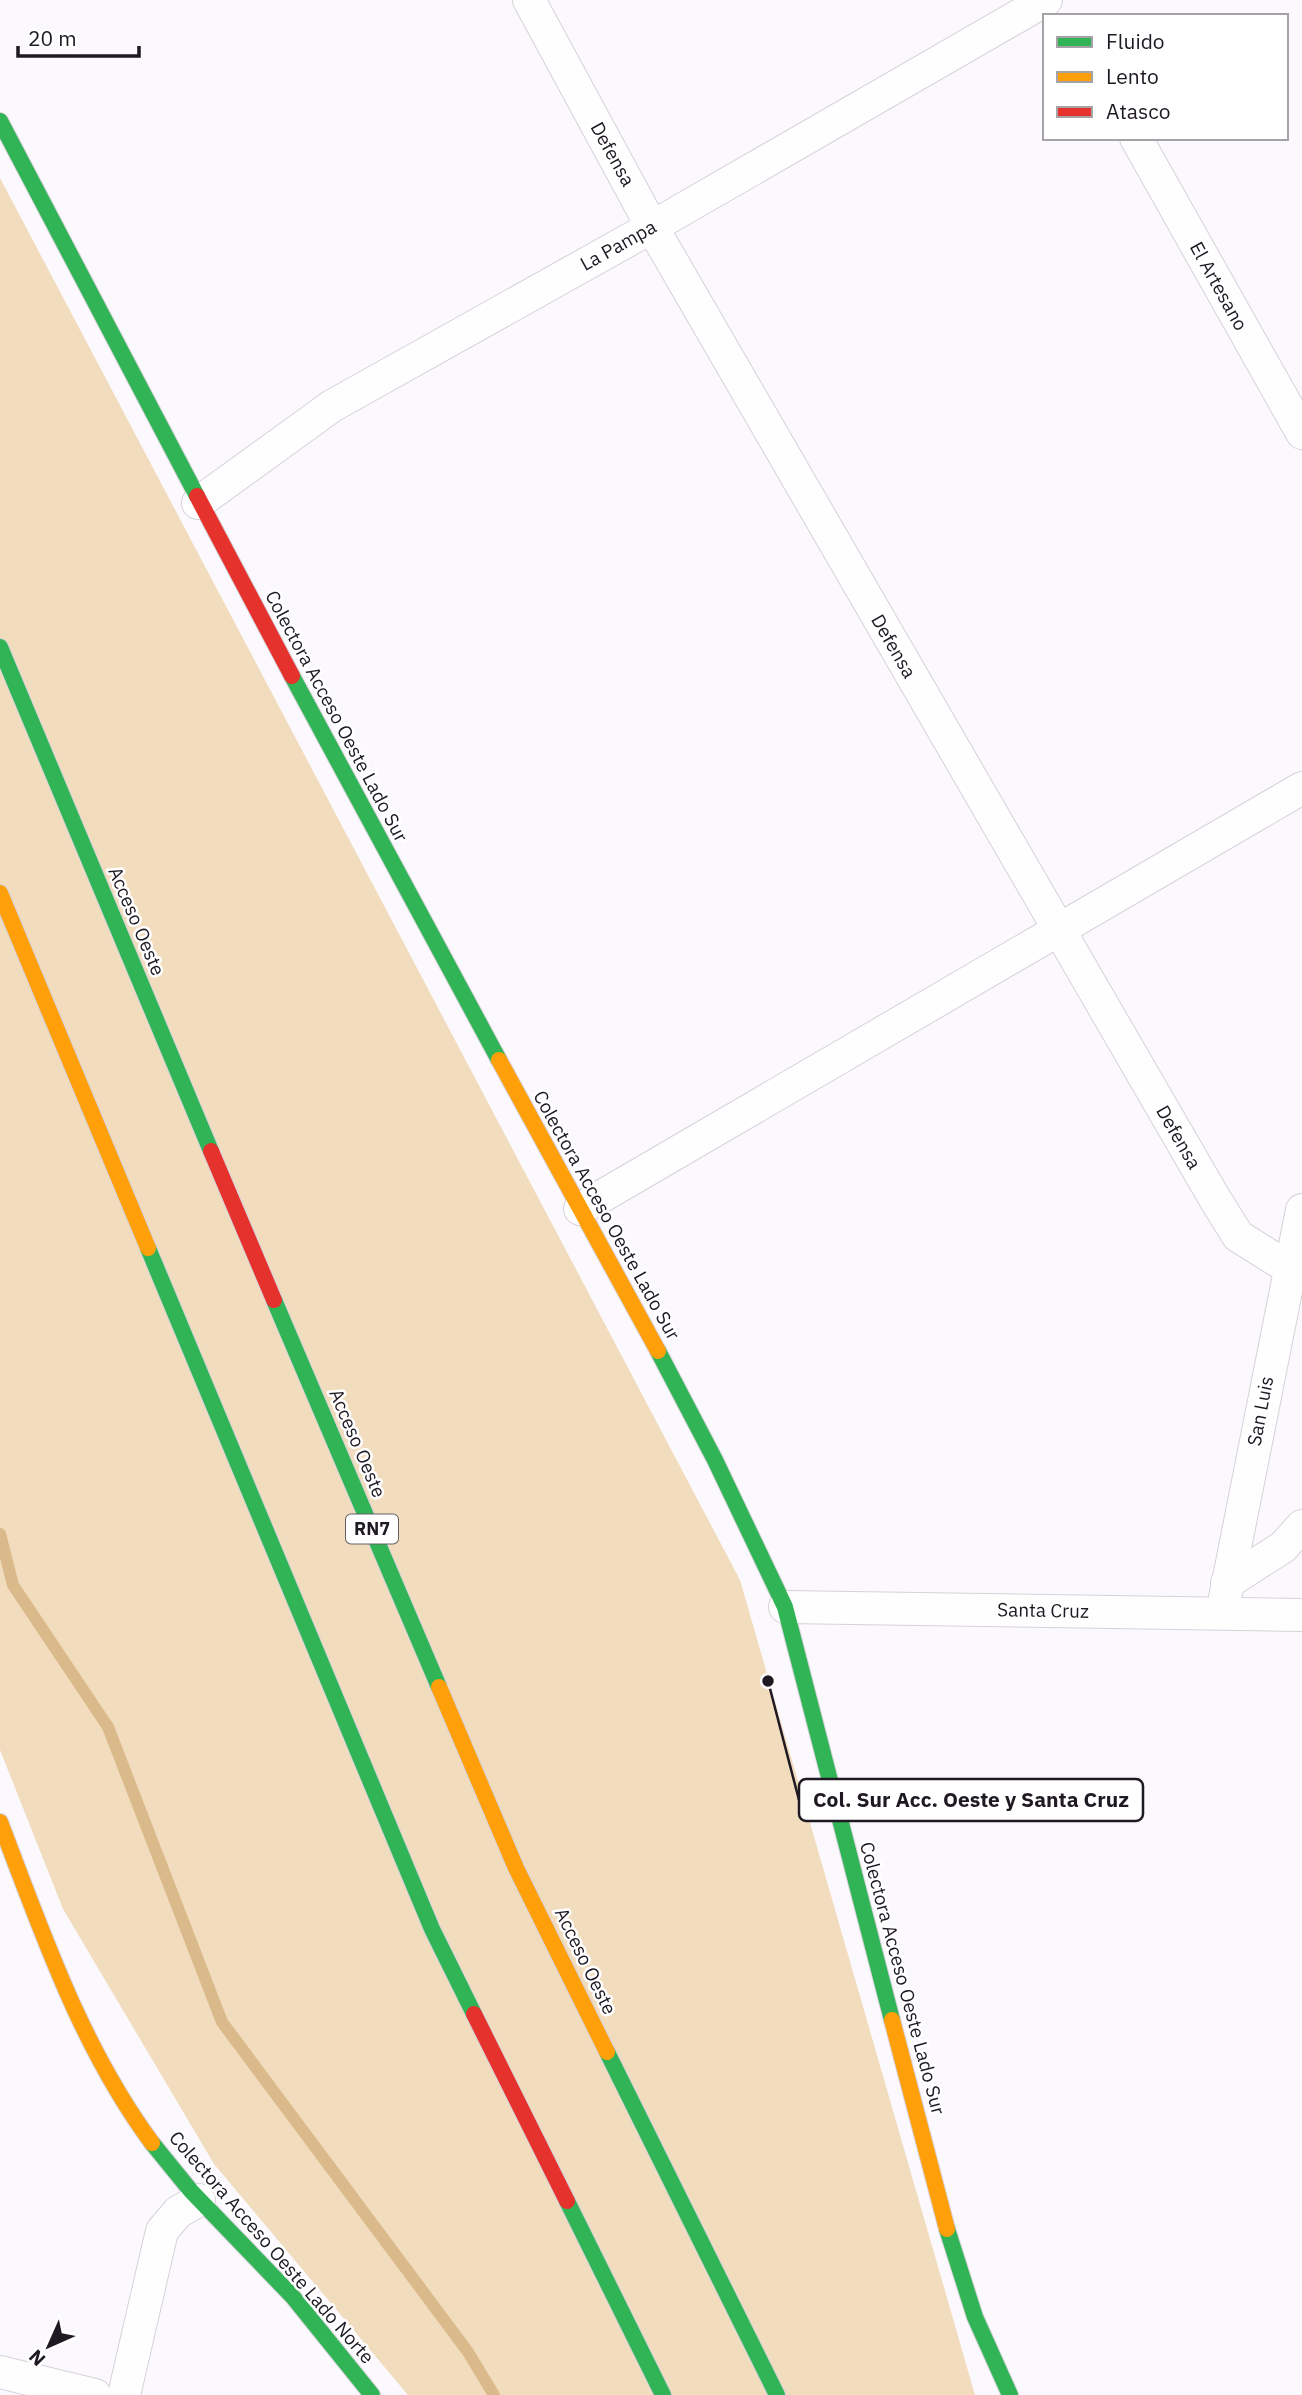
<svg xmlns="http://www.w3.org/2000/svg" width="1302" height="2395" font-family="'IBM Plex Sans',sans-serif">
  <rect width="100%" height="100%" fill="#fbf9fd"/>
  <polygon fill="#f2dcbe" points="0,178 740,1580 975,2395 408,2395 214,2164 63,1909 0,1750"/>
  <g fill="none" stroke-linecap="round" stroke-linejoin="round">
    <polyline stroke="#daba8a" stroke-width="12" points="0,1534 13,1585 108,1727 222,2022 468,2352 494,2395"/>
    <defs>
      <g id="street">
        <polyline points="529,0 652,227 1215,1199 1238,1236 1289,1268"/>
        <polyline points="1136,138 1302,433"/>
        <polyline points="198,503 332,406 652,227 1046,0"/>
        <polyline points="580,1209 1302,788"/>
        <polyline points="1227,1583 1283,1547 1302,1526"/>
        <polyline points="785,1607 1302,1615"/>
        <polyline points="1222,1613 1302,1210"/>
        <polyline points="0,2372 95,2395"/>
        <polyline points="124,2395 162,2231 178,2212 199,2200"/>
      </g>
      <g id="fast">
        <polyline points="0,121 197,496"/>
        <polyline points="0,647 211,1151"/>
        <polyline points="292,676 499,1060"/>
        <polyline points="148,1248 432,1929 474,2014"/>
        <polyline points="274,1300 439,1687"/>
        <polyline points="658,1351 715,1460 785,1607 892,2020"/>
        <polyline points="607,2052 777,2395"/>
        <polyline points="152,2143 191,2191 293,2297 372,2395"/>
        <polyline points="567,2201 663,2395"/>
        <polyline points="947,2229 975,2317 1010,2395"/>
      </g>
      <g id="slow">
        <polyline points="0,893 148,1248"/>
        <polyline points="499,1060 658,1351"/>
        <polyline points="439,1687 516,1868 607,2052"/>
        <path d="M0,1822C42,1932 81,2047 152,2143"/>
        <polyline points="892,2020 947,2229"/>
      </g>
      <g id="jam">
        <polyline points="197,496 292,676"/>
        <polyline points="211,1151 274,1300"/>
        <polyline points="474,2014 567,2201"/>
      </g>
    </defs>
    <use href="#street" stroke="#d6d2d9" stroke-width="34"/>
    <use href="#fast" stroke="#d6d2d9" stroke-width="18"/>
    <use href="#slow" stroke="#d6d2d9" stroke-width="18"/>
    <use href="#jam" stroke="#d6d2d9" stroke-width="18"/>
    <use href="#street" stroke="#fefeff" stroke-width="32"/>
    <use href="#fast" stroke="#30b455" stroke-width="16"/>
    <use href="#slow" stroke="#ff9f0a" stroke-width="16"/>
    <use href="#jam" stroke="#e5322d" stroke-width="16"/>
  </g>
  <g text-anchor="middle" stroke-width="5" stroke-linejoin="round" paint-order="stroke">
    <rect fill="#fff" stroke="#625e64" stroke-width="2" x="346" y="1514.5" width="52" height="29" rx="5"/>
    <g font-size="18" font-weight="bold" fill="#1e1922">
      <text x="372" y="1535">RN7</text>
    </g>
    <g font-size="19" fill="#1e1922" stroke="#fff">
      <text transform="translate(613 154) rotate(61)" y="7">Defensa</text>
      <text transform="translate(618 245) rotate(-29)" y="7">La Pampa</text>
      <text transform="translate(1219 286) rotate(61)" y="7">El Artesano</text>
      <text transform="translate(894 646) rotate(60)" y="7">Defensa</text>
      <text transform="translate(337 716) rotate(62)" y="7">Colectora Acceso Oeste Lado Sur</text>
      <text transform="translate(137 921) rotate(67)" y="7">Acceso Oeste</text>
      <text transform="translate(1179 1137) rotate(60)" y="7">Defensa</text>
      <text transform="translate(607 1215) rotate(61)" y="7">Colectora Acceso Oeste Lado Sur</text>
      <text transform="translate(1260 1411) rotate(-79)" y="7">San Luis</text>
      <text transform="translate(358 1443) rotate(67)" y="7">Acceso Oeste</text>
      <text transform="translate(1043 1610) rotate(1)" y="7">Santa Cruz</text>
      <text transform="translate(586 1961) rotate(64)" y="7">Acceso Oeste</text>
      <text transform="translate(903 1978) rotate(75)" y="7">Colectora Acceso Oeste Lado Sur</text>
      <text transform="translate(272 2247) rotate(49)" y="7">Colectora Acceso Oeste Lado Norte</text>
    </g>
  </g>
  <path fill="none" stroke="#1e1922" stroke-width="2.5" d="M768 1681L799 1800"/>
  <circle fill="#1e1922" stroke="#fff" stroke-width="2.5" cx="768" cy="1681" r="7"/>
  <rect fill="#fff" stroke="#1e1922" stroke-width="2.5" x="799" y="1779" width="344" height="42" rx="7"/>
  <g font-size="21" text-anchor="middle" font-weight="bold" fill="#1e1922">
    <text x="971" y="1807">Col. Sur Acc. Oeste y Santa Cruz</text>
  </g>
  <rect x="1043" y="14" width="245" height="126" fill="#ffffff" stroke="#a5a3a7" stroke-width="2"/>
  <rect x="1057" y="37" width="35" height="10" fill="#30b455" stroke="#a5a3a7" stroke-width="2"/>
  <text x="1106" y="49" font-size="21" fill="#1e1922">Fluido</text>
  <rect x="1057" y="72" width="35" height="10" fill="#ff9f0a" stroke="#a5a3a7" stroke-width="2"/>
  <text x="1106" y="84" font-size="21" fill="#1e1922">Lento</text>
  <rect x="1057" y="107" width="35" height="10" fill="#e5322d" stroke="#a5a3a7" stroke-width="2"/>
  <text x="1106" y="119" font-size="21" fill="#1e1922">Atasco</text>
  <g transform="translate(49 2346) rotate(225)" stroke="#ffffff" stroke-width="5" paint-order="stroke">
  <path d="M0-5L12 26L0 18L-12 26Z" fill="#1e1922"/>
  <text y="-10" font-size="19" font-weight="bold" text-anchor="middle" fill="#1e1922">N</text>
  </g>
  <path d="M18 46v10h121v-10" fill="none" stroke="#1e1922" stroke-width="3.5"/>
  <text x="28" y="46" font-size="21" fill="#1e1922" stroke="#ffffff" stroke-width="5" paint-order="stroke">20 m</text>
</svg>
